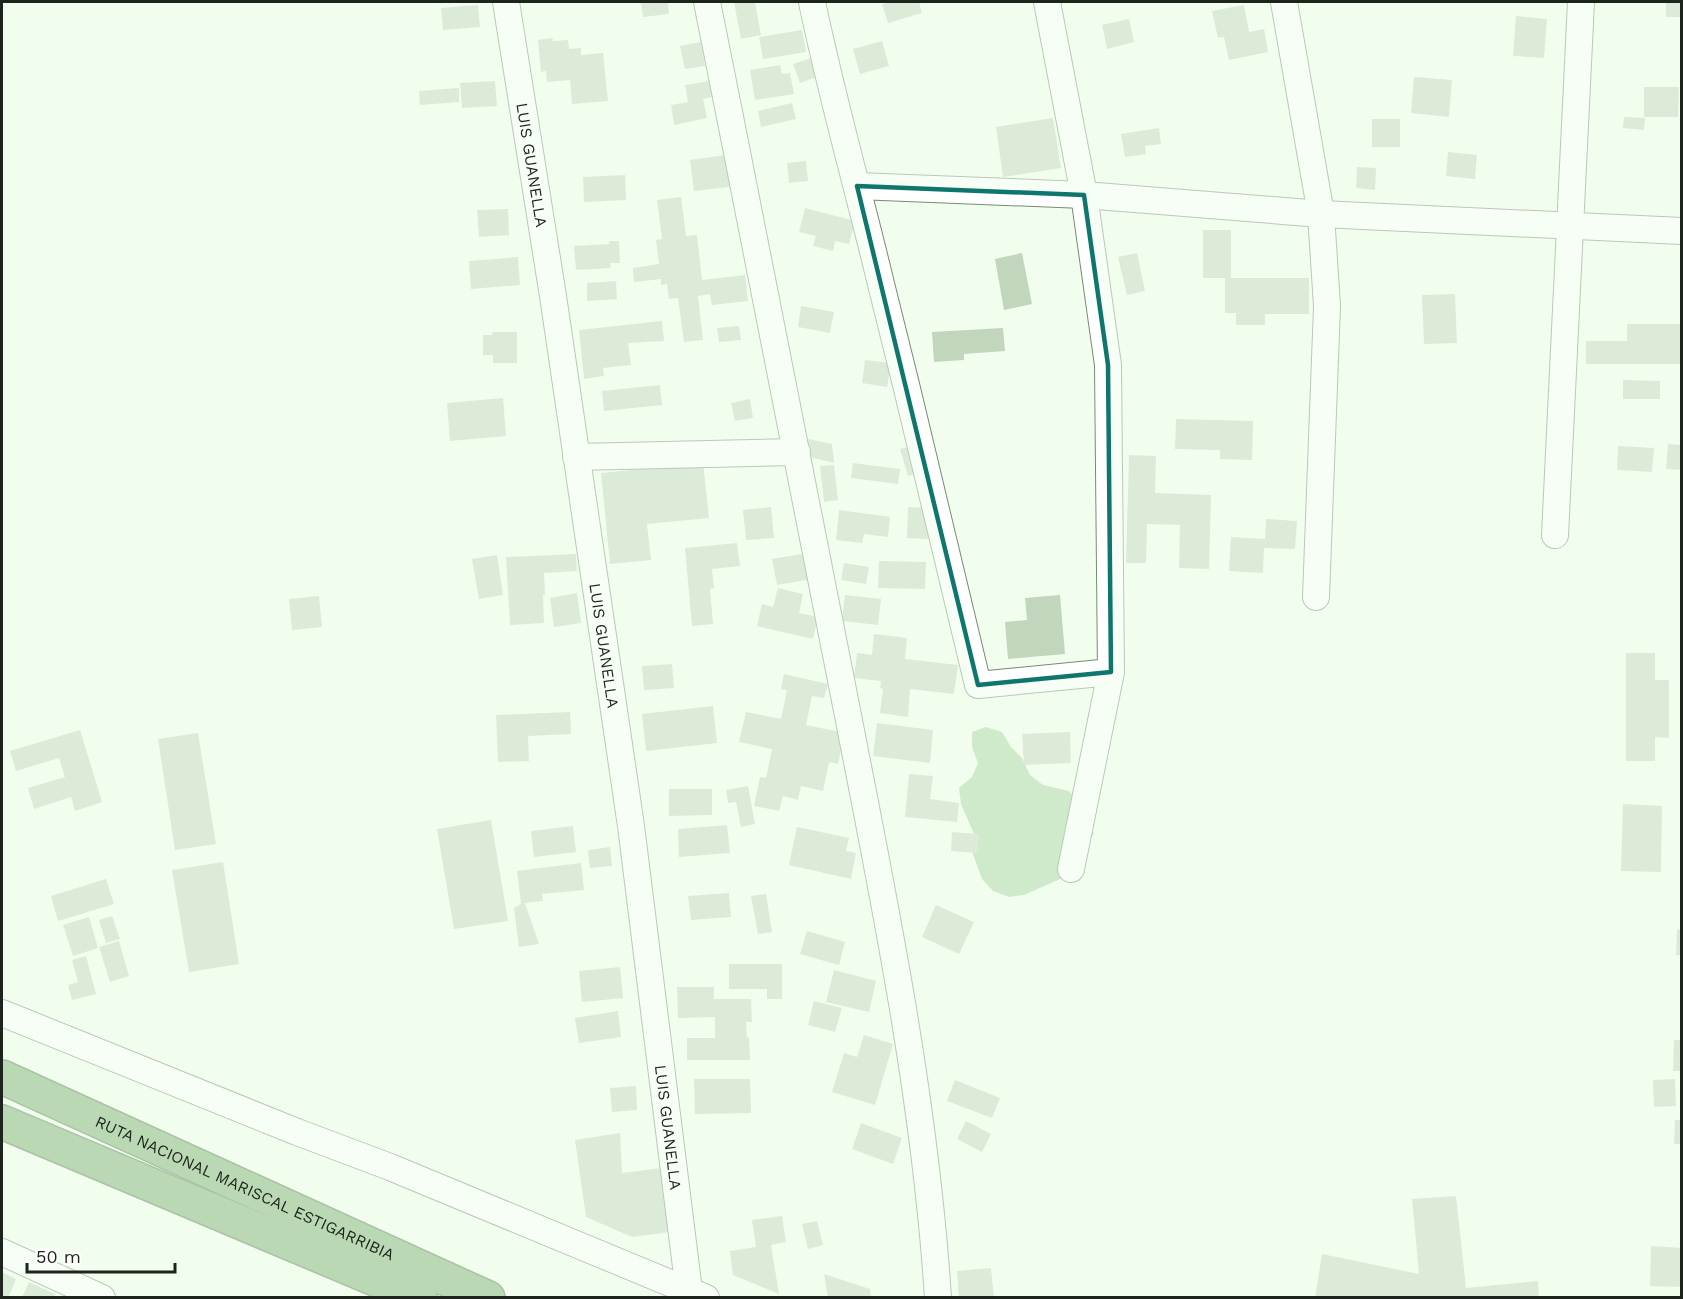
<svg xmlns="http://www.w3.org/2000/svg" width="1683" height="1299" font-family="'Work Sans',sans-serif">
  <rect width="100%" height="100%" fill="#f1feee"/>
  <polygon fill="#a7d39e" points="986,727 1002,732 1011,747 1022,758 1030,775 1043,785 1069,791 1080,803 1094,834 1082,845 1069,875 1024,895 1009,897 993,891 982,879 971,849 974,834 961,804 959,788 972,777 978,763 972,747 972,732"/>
  <g fill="#c1d6bd">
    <polygon points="641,2 668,2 669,14 643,17"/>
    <polygon points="734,2 755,2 761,35 741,39"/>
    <polygon points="892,2 919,2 922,13 888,23 882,4"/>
    <rect x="1666" y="2" width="16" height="15"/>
    <polygon points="478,5 480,27 443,30 441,8"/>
    <polygon points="1244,5 1249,32 1264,29 1268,52 1229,60 1224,37 1218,38 1212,11"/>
    <polygon points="1516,16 1547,19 1544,58 1513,56"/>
    <polygon points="1129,19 1134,42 1107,49 1102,25"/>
    <polygon points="802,30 806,52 763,59 759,37"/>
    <polygon points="553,38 552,41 568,40 569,49 581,48 581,55 603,53 608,101 572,104 570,80 547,82 546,71 541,72 538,40"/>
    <polygon points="882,41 889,66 860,74 853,49"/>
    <polygon points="701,42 705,66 685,69 680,46"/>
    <polygon points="811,58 817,77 800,83 793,64"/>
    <polygon points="780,65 782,74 790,73 794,94 755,100 750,70"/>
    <polygon points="1414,77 1452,80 1449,117 1411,113"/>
    <polygon points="495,81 497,106 462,108 460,83"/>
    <polygon points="709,81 712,97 703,99 707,118 674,125 671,105 688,102 685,85"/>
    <polygon points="1644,87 1679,87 1678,117 1644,117"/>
    <polygon points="459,88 459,102 420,105 419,91"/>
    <polygon points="792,103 796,119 761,127 758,111"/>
    <polygon points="1624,117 1645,118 1644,130 1623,128"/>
    <polygon points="1053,118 1061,168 1003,177 996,127"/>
    <rect x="1372" y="119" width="28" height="28"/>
    <polygon points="1159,128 1161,144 1145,146 1146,154 1125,157 1121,134"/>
    <polygon points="1448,152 1477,155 1475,179 1446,176"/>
    <polygon points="733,154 737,186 694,191 690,160"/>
    <polygon points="806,161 808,181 789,183 787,163"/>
    <polygon points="1357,167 1376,168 1375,190 1356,188"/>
    <polygon points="625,175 626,200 584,202 583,177"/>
    <polygon points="681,197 686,236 697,235 702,280 745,275 748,301 712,305 710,294 698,296 703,340 684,342 678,298 669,299 667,284 661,285 661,279 634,282 633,268 659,264 656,240 662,239 657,200"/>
    <polygon points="805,208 855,221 849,244 835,241 833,251 813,246 816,236 799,232"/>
    <polygon points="508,209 509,235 479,237 477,210"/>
    <polygon points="1203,230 1231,230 1231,278 1309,278 1309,314 1265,314 1265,325 1236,325 1236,313 1225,313 1225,278 1203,278"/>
    <polygon points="609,241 619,241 620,263 610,263 611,268 576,270 574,246 609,244"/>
    <polygon points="1022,253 1032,304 1004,310 995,259"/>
    <polygon points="1137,253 1145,291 1127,295 1118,257"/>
    <polygon points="518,257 520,285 471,289 469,261"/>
    <polygon points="616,281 617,299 587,301 587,283"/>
    <polygon points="1455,294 1457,343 1424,344 1422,295"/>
    <polygon points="801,306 834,312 830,333 798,327"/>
    <polygon points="662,321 664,341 628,343 631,365 603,368 604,376 584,379 579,330"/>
    <polygon points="1627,324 1682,324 1682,364 1586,364 1586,341 1627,341"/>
    <polygon points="739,326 741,340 719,342 717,328"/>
    <polygon points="1003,328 1005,351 964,354 964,360 934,362 932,332"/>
    <polygon points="493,332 517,332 517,363 493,363 493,355 483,355 483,335 492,335"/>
    <polygon points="865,360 891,363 887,387 862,383"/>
    <polygon points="1623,380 1660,381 1660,399 1623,399"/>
    <polygon points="660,385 662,405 604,411 602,391"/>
    <polygon points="503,398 506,436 450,441 447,403"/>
    <polygon points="750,399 753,418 735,421 731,403"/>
    <polygon points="1176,419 1253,421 1252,460 1220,459 1220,450 1175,449"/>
    <polygon points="808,439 832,444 834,463 810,457"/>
    <polygon points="1668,444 1682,445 1682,470 1666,469"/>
    <polygon points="915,445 923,471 908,476 900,449"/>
    <polygon points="1618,446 1654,448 1652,472 1617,470"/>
    <polygon points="1129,455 1156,456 1155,493 1211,495 1209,569 1179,568 1180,525 1147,524 1146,563 1126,563"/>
    <polygon points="703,463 709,518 647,524 651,560 610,564 601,473"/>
    <polygon points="853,463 900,469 898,484 851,478"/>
    <polygon points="834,465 838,500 824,502 820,466"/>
    <polygon points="771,507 774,538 746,540 743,510"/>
    <polygon points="908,507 930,508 928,539 907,538"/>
    <polygon points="839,510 890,517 888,537 864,534 862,543 836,540"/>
    <polygon points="1266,519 1297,521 1295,549 1264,548 1263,573 1229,571 1231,537 1265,539"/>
    <polygon points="737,543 740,566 712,569 714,588 710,589 713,624 692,626 685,548"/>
    <polygon points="808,553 812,579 777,585 772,559"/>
    <polygon points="576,554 577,571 544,573 545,595 543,595 544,623 510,625 506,557"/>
    <polygon points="497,555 503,595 479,599 472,559"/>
    <polygon points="879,561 926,562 925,589 878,588"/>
    <polygon points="844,563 869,567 866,584 841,580"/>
    <polygon points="778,588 803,594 799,613 818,617 813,639 757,626 762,604 773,607"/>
    <polygon points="577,593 581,623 554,627 550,598"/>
    <polygon points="845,595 881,599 878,625 842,621"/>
    <polygon points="1060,595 1065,654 1008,659 1005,622 1027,620 1025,598"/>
    <polygon points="319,596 322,627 292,630 289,599"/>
    <polygon points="874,634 907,638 905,659 958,665 954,694 910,689 908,717 880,713 883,689 880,688 881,681 854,678 857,653 872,655"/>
    <polygon points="1626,653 1655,653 1655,680 1669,680 1669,738 1655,737 1655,761 1626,761"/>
    <polygon points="672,664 674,688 644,690 642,666"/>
    <polygon points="784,674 828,684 824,698 812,696 806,725 845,733 838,764 829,762 823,791 801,786 798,800 783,796 779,811 754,806 760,777 766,778 772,749 739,742 746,712 781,719 787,690 781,689"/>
    <polygon points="713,706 717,743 646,751 642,714"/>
    <polygon points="570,712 571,734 528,736 529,761 498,762 496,715"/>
    <polygon points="877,723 933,730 930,763 873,756"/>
    <polygon points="80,730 102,802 75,811 71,797 34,809 28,788 65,777 59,758 16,771 10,751"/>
    <polygon points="1070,732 1071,763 1024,765 1022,734"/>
    <polygon points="198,733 216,844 175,850 158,739"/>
    <polygon points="909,774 933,776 930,799 959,803 957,822 905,817"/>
    <polygon points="748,786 755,824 741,827 736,802 728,803 726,790"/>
    <polygon points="669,789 712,789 712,815 669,816"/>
    <polygon points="1623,804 1662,806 1661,872 1621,871"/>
    <polygon points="491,820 508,921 454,929 437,829"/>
    <polygon points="727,825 730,853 679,857 678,829"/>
    <polygon points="573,826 576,852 534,857 531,831"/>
    <polygon points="797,827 849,838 846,851 856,853 851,879 789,865"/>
    <polygon points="952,832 979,834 977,853 951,851"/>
    <polygon points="610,847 612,866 590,868 588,850"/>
    <polygon points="223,862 239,964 189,972 172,870"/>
    <polygon points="581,863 584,890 542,894 543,901 525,903 539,944 519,947 514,908 521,904 517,871"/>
    <polygon points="106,879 114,904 58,921 51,896"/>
    <polygon points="729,893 731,917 691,920 688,896"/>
    <polygon points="766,894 772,932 758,934 751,896"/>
    <polygon points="936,905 974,922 959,954 922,937"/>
    <polygon points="112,916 120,939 106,943 99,920"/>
    <polygon points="89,917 98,948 73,956 63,925"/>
    <polygon points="1677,929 1682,930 1682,955 1676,955"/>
    <polygon points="807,931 845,942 839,965 800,954"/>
    <polygon points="119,941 129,976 110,982 99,947"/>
    <polygon points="86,956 96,994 72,1000 68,985 78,982 72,960"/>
    <polygon points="729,964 782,964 782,999 767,999 767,989 729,989"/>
    <polygon points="620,967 623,998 582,1002 579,971"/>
    <polygon points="834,970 876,981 869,1012 826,1002"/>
    <polygon points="677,987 714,987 714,999 751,999 752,1022 746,1022 747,1038 749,1037 750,1060 687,1060 687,1038 715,1038 715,1017 678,1018"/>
    <polygon points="814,1001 842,1008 835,1032 808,1025"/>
    <polygon points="618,1011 621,1037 579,1043 575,1018"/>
    <polygon points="864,1035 893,1044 875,1105 832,1092 844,1053 857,1057"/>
    <polygon points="1674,1040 1682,1040 1682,1071 1673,1071"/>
    <polygon points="694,1079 750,1079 751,1113 695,1114"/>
    <polygon points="1675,1079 1676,1106 1654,1107 1653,1080"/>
    <polygon points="955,1080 1000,1098 992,1118 947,1101"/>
    <polygon points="636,1086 637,1110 612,1112 610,1088"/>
    <polygon points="1675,1120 1682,1120 1682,1144 1674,1144"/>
    <polygon points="966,1121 991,1134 982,1152 957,1139"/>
    <polygon points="861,1123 902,1138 893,1164 852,1149"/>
    <polygon points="620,1133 622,1173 669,1167 678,1231 632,1237 586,1217 575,1140"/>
    <polygon points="1456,1196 1466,1288 1538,1281 1539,1298 1315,1298 1322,1254 1419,1274 1412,1199"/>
    <polygon points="782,1216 786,1242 771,1245 779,1294 733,1275 730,1251 756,1247 752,1220"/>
    <polygon points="817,1221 823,1245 808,1249 802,1224"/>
    <polygon points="1651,1246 1682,1248 1682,1287 1650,1286"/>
    <polygon points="991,1268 994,1298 959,1298 957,1271"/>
    <polygon points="2,1272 16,1279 8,1298 2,1298"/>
    <polygon points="824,1274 870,1289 871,1298 828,1298"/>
    <polygon points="29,1282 55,1294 53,1298 22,1298"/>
  </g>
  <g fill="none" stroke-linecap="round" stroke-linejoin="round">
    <defs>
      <g id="minor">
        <path id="s1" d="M506,2L553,296L631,826L689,1291"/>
        <path d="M707,2C753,231 798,460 843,690C882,890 925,1094 938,1298"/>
        <path d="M812,2C832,98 859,192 882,288C915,420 947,552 978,685L1111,672"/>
        <polyline points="1047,2 1084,195 1108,365 1111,672 1071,869"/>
        <polyline points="1284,2 1321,214 1327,306 1316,597"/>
        <polyline points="857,186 1084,195 1321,214 1682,231"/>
        <polyline points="576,457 797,452"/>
        <polyline points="1555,535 1581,2"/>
        <polyline points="2,1013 297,1132 390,1167 706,1298"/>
        <polyline points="2,1252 102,1298"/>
      </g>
      <g id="highway">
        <path id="s2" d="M2,1077L488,1298"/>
        <polyline points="2,1122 420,1298"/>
      </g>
    </defs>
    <use href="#minor" stroke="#788b74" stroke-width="28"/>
    <use href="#highway" stroke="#577b50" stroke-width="36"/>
    <use href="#minor" stroke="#fff" stroke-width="26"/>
    <use href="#highway" stroke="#76aa6c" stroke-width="33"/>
  </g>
  <path d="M0 0H1683V1299H0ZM857,186L1084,195L1108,365L1111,672L978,685Z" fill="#f1feee" fill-opacity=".55" fill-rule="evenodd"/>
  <path fill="none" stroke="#0f766e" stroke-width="4.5" stroke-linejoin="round" d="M857,186L1084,195L1108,365L1111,672L978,685Z"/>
  <g text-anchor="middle" stroke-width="4.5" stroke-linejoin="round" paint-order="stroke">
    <g font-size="16" fill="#1d241b" stroke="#fff">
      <text dy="6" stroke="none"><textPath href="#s1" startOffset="165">LUIS GUANELLA</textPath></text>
      <text dy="6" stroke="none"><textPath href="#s1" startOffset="651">LUIS GUANELLA</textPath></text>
      <text dy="6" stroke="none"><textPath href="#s1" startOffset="1137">LUIS GUANELLA</textPath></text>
      <text dy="6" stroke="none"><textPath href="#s2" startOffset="267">RUTA NACIONAL MARISCAL ESTIGARRIBIA</textPath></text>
    </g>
  </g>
  <rect width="1683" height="1299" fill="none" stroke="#1d241b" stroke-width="6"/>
  <path d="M27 1263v9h148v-9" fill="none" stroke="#1d241b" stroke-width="3"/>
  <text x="36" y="1263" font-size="18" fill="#1d241b" stroke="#ffffff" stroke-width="4.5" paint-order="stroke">50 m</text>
</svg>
